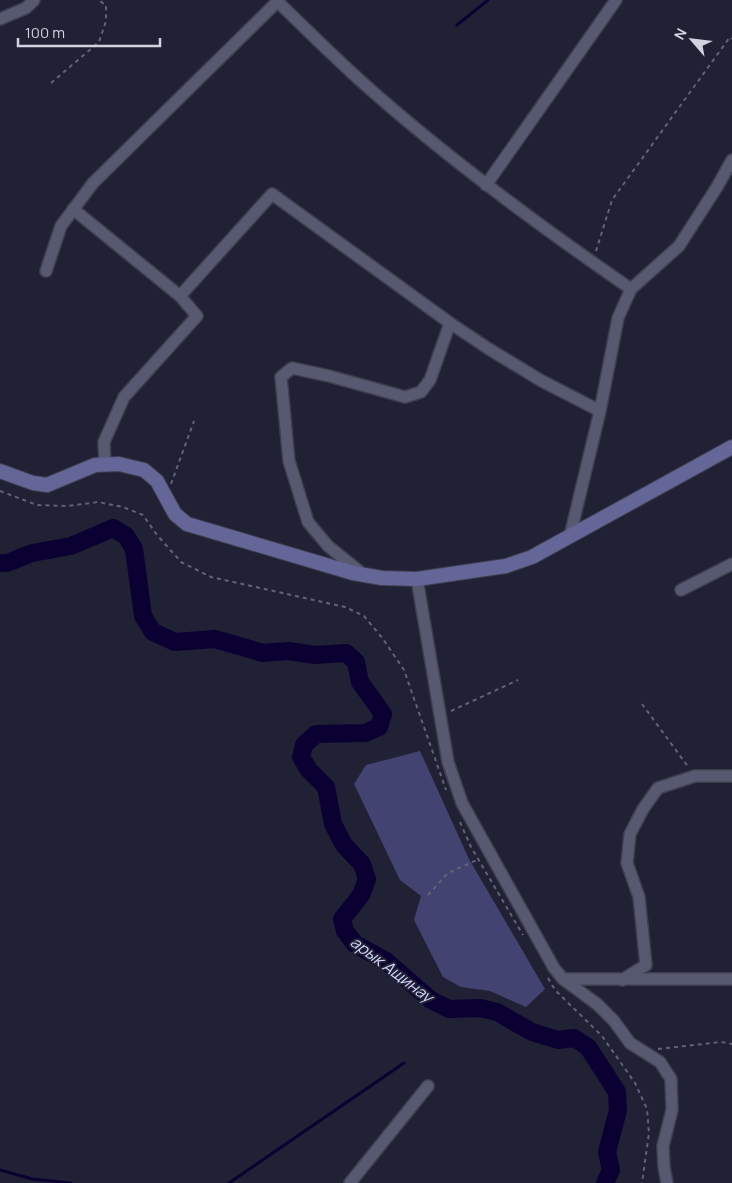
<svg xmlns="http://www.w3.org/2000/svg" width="732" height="1183" font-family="Manrope,sans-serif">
  <rect width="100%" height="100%" fill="#202135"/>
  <polygon fill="#424370" points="420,751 469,859 545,989 526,1007 490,991 461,987 443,977 414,920 421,896 400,880 354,784 366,765"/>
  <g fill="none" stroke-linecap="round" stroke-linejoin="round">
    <g stroke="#0a0032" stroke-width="3">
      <polyline points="457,25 488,0"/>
      <polyline points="0,1170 32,1179 71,1183"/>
      <polyline points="229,1183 404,1063"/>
    </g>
    <polyline stroke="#0a0032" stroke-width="18" points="0,563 7,563 32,553 71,546 113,528 126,536 134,549 143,616 153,632 175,642 215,639 263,653 288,651 315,655 346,653 356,662 360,682 383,714 379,727 365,733 316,734 304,745 301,757 309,770 326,787 333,824 344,845 362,864 367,879 361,895 342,919 345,931 355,944 386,961 431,1000 449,1009 480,1008 497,1012 532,1032 558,1040 574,1038 588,1047 617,1092 618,1110 607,1152 611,1170 605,1183"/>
    <defs>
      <g id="minor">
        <path d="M278,2C306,29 334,57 363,83C447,158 538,225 631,289"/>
        <polyline points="0,19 26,8 34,0"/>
        <polyline points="486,185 616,0"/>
        <polyline points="73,209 180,296 197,316 124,397 104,442 105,465"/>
        <polyline points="46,271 61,226 93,183 279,0"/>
        <polyline points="180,296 272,194 450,323 489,349 540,380 600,411"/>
        <polyline points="570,536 600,411 618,318 631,289 679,246 717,187 732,160"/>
        <polyline points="364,575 328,546 308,522 289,461 281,377 292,368 329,376 405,397 421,392 430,380 450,323"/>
        <polyline points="417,579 448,762 462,803 554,968 563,979 597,1004 614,1021 630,1043 660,1062 671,1079 672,1110 663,1146 664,1167 667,1183"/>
        <polyline points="681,590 732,564"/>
        <polyline points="563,979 732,979"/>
        <polyline points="622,980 646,965 639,897 627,863 630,834 643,809 658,788 695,776 732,776"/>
        <polyline points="350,1183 428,1086"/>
      </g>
      <polyline id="secondary" points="0,471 33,483 47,485 95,465 119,464 144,470 157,481 175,514 187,524 353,573 382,578 417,579 506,566 532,557 732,447"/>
    </defs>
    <use href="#minor" stroke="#3e3e4f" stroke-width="14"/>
    <use href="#secondary" stroke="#3e3e4f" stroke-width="16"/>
    <g stroke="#626375" stroke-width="2" stroke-dasharray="4 4" stroke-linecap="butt">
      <polyline points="51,83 99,42 106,21 106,5 98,0"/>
      <polyline points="596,251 612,200 730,37 732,39"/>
      <polyline points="171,484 194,421"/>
      <polyline points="0,491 37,505 68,506 98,502 123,507 143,515 157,535 181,562 211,577 345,607 364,616 383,639 404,670 446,790"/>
      <polyline points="642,704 689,768"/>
      <polyline points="451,711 518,680"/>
      <polyline points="460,822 471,847 523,935"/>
      <polyline points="428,895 448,873 479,859"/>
      <polyline points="548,978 555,990 602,1036 635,1083 647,1109 649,1133 642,1183"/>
      <polyline points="658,1049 721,1042 732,1044"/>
    </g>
    <use href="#minor" stroke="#575971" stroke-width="11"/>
    <use href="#secondary" stroke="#656698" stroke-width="14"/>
  </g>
  <g text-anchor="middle" stroke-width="4" stroke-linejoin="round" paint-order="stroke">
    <g font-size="16" font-style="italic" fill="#d4d7fc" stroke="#202135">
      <text transform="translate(392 969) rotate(37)" y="6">арык Ащинау</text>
    </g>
  </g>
  <g transform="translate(692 40) rotate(298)" stroke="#202135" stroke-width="4" paint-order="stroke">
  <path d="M0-4L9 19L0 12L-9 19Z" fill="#d2d3e1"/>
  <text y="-8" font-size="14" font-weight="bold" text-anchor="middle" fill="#d2d3e1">N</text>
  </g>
  <path d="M18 38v8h142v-8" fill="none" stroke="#d2d3e1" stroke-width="2.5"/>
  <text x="25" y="38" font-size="15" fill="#d2d3e1" stroke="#202135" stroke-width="4" paint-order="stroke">100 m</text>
</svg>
